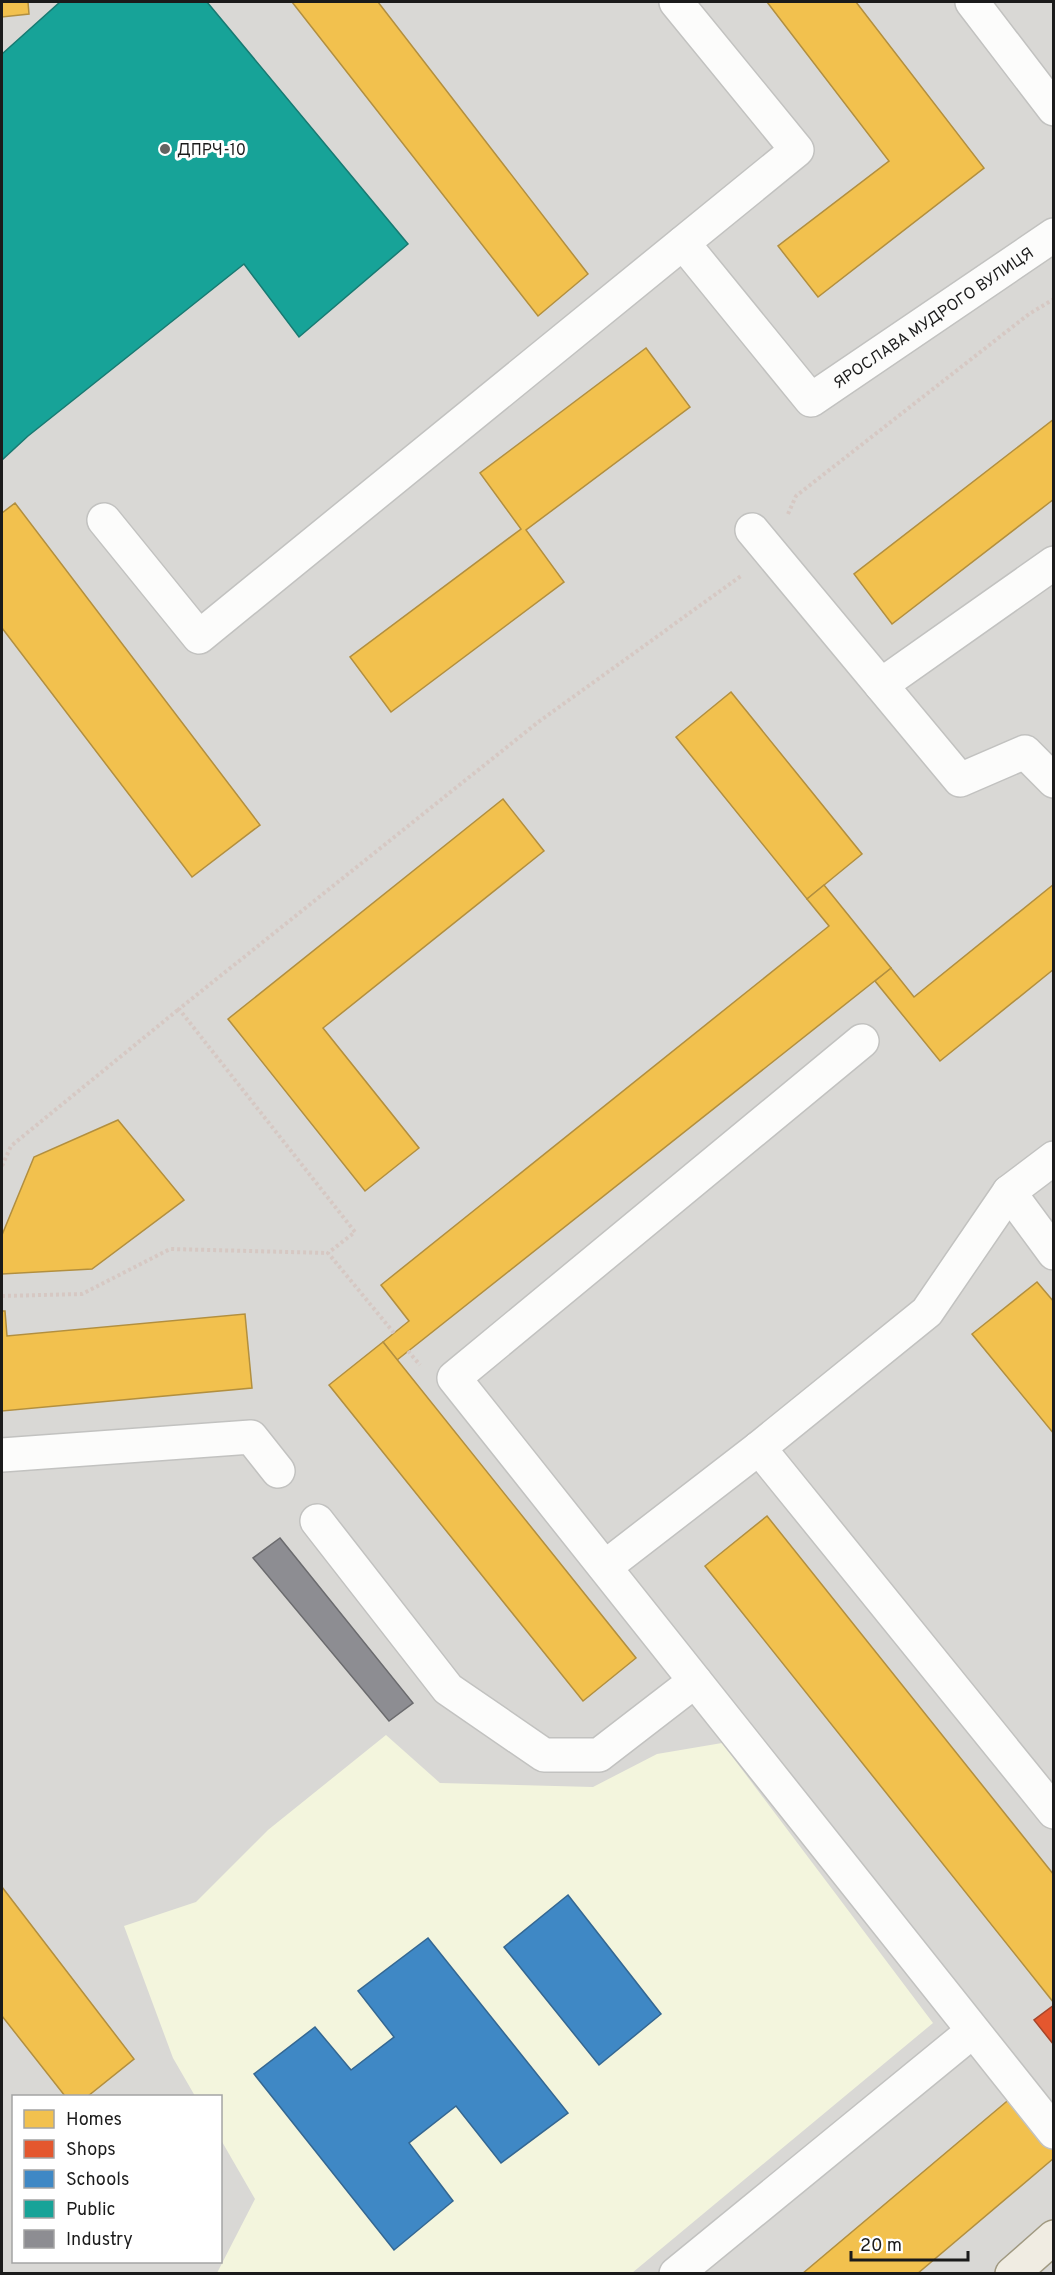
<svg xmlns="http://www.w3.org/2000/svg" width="1055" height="2275" font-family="Overpass,sans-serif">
  <rect width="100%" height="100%" fill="#eae9e4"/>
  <path fill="#d9d8d5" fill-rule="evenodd" d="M2,2H1053V2273L2,2274ZM14,2096H220V2262H14Z"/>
  <polygon fill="#f3f5dd" points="386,1735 440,1783 593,1787 657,1754 722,1743 933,2023 632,2273 217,2273 255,2199 221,2140 220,2096 195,2096 173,2058 124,1926 196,1902 268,1830"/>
  <g fill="#f2c14e" stroke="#b28f3f" stroke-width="1.5">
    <polygon points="2,2 28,2 29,14 2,17"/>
    <polygon points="292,2 378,2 588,274 538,316"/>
    <polygon points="767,2 856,2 984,168 818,297 778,246 889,161"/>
    <polygon points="646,348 690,407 526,530 564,582 391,712 350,657 521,529 480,473"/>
    <polygon points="1054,419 1054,499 892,624 854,574"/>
    <polygon points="15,503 260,825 192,877 2,628 2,513"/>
    <polygon points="731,692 862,854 807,899 676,737"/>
    <polygon points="503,799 544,851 323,1028 419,1148 365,1191 228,1019"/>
    <polygon points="1054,884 1054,969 940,1061 875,981 891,968 914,997"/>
    <polygon points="824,885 891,968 397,1360 383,1342 409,1321 381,1285 829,926 807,899"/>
    <polygon points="118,1120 184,1200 92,1269 2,1274 2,1235 34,1157"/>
    <polygon points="1037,1282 1054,1302 1054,1434 972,1334"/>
    <polygon points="2,1311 5,1311 7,1336 245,1314 252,1388 2,1411"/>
    <polygon points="383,1342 636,1658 583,1701 329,1385"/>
    <polygon points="767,1516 1054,1875 1054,2003 705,1566"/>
    <polygon points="2,1887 134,2059 88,2096 65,2096 2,2016"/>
    <polygon points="1012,2097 1054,2147 1054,2158 917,2274 802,2274"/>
  </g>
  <polygon fill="#e4572e" stroke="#a84528" stroke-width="1.5" points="1054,2005 1054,2045 1034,2020"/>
  <g fill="#3f88c5" stroke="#346792" stroke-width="1.5">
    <polygon points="568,1895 661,2014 599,2065 504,1947"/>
    <polygon points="428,1938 568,2113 501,2163 456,2106 409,2143 453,2201 394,2250 254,2074 315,2027 351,2070 394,2037 358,1991"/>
  </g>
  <polygon fill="#17a398" stroke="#187a72" stroke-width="1.5" points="60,2 207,2 408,244 299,337 244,264 28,436 2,460 2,54"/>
  <polygon fill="#8d8d92" stroke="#6b6b6e" stroke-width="1.5" points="280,1538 413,1703 389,1721 253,1558"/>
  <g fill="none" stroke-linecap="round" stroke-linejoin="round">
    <defs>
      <g id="minor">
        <polyline points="972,2 1054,109"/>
        <path id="s1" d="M683,243L811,400L1054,235"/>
        <polyline points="104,520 199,637 797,150 676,2"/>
        <polyline points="752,530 960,780 1025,752 1054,781"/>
        <polyline points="881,685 1054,563"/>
        <polyline points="862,1041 454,1378 1054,2132"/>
        <polyline points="1009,1192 1054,1253"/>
        <polyline points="759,1448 1054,1812"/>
        <polyline points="2,1455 251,1437 278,1471"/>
        <polyline points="317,1521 448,1689 544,1755 599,1755 695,1681"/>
        <polyline points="605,1567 759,1448 927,1312 1009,1192 1054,1158"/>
        <polyline points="676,2274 973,2031"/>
      </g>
      <polyline id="major" points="1012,2274 1054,2237"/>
    </defs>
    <use href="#minor" stroke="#c2c2c0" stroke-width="36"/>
    <use href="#major" stroke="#a09981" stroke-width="36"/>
    <g stroke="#d6c8c3" stroke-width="4" stroke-dasharray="3 3" stroke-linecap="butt">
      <polyline points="788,514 796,496 1029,314 1054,299"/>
      <polyline points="2,1166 11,1146 179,1009"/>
      <polyline points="2,1296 82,1294 170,1249 328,1253"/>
      <polyline points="394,1333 328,1253 355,1232 179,1009 537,723 741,576"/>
      <polyline points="408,1351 420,1365"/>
    </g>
    <use href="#minor" stroke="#fcfcfb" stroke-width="33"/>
    <use href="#major" stroke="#f0ece2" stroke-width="33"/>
  </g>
  <circle fill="#636361" stroke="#fff" stroke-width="2" cx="165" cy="149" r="6"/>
  <g text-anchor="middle" stroke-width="6" stroke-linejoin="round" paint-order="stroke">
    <g font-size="16" fill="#1b1b1b" stroke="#fff" text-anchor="start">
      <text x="177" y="155">ДПРЧ-10</text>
    </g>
    <g font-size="16" fill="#1b1b1b" stroke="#fff">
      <text dy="6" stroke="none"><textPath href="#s1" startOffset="350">ЯРОСЛАВА МУДРОГО ВУЛИЦЯ</textPath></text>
    </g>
  </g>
  <rect width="1055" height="2275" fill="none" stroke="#1b1b1b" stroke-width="6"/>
  <rect x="12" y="2095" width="210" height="168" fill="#ffffff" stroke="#a4a4a4" stroke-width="1.5"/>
  <rect x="24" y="2110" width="30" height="18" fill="#f2c14e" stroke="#a4a4a4" stroke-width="1.5"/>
  <text x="66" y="2125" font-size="18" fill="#1b1b1b">Homes</text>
  <rect x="24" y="2140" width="30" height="18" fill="#e4572e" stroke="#a4a4a4" stroke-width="1.5"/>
  <text x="66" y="2155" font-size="18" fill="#1b1b1b">Shops</text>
  <rect x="24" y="2170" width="30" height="18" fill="#3f88c5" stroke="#a4a4a4" stroke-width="1.5"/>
  <text x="66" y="2185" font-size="18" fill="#1b1b1b">Schools</text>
  <rect x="24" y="2200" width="30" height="18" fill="#17a398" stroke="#a4a4a4" stroke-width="1.5"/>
  <text x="66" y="2215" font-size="18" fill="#1b1b1b">Public</text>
  <rect x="24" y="2230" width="30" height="18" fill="#8d8d92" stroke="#a4a4a4" stroke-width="1.5"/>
  <text x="66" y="2245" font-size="18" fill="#1b1b1b">Industry</text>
  <path d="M851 2251v9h117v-9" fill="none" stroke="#1b1b1b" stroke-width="3"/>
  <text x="860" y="2251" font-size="18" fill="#1b1b1b" stroke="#ffffff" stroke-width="4.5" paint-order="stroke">20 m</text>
</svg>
